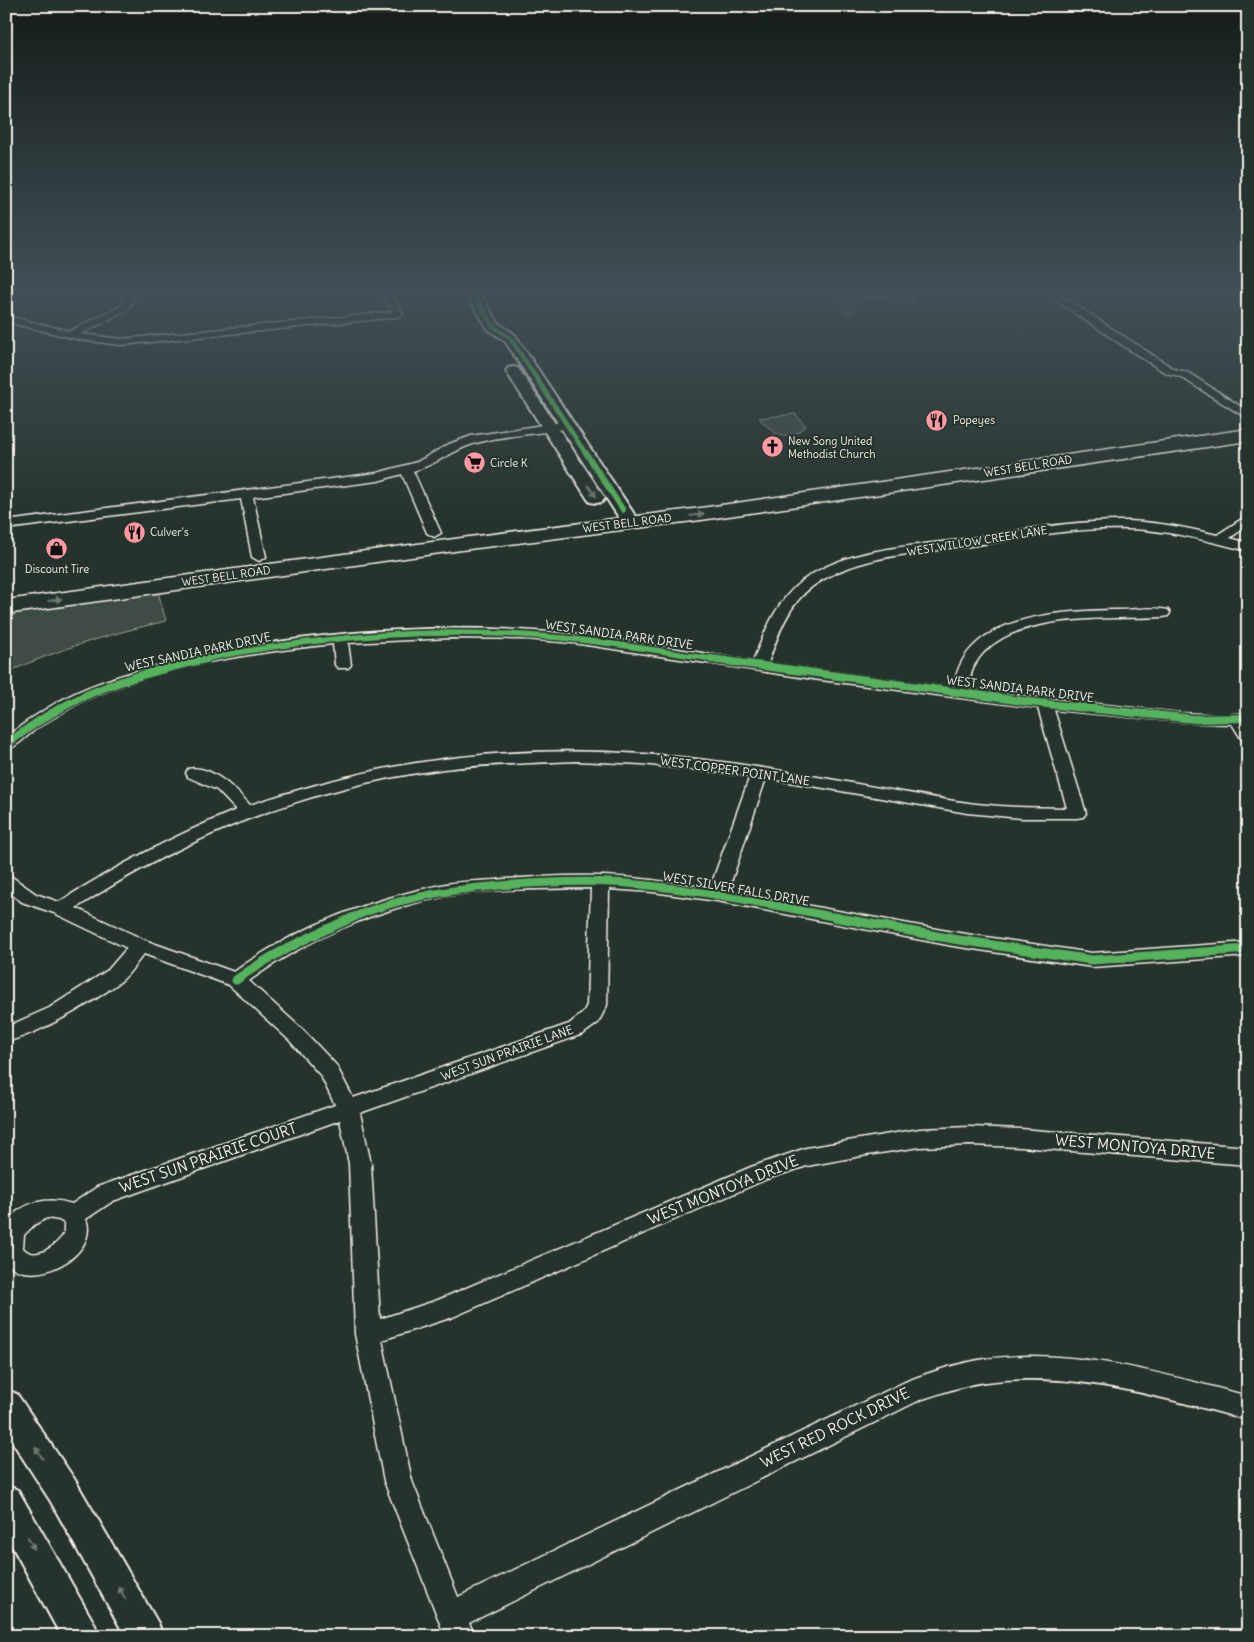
<svg xmlns="http://www.w3.org/2000/svg" width="1254" height="1642" font-family="Delius,sans-serif">
  <rect width="100%" height="100%" fill="#26332d"/>
  <filter id="ink" filterUnits="userSpaceOnUse"><feTurbulence type="fractalNoise" baseFrequency=".02" numOctaves="2"/><feDisplacementMap in="SourceGraphic" scale="10" xChannelSelector="R" yChannelSelector="G"/><feConvolveMatrix kernelMatrix="1 2 1 2 8 2 1 2 1" color-interpolation-filters="sRGB"/></filter>
  <g filter="url(#ink)">
    <g fill="#414b45" stroke="#9a9e96">
      <path d="M885,289C893,296 905,293 913,299L912,302L913,303H907L889,296L858,301L852,308L853,312L847,313L841,310L845,306L834,300L877,295L881,291L879,290Z"/>
      <path d="M795,414L806,426C785,444 776,436 759,418Z"/>
      <path d="M158,592L166,621C110,634 58,649 6,673V612Z"/>
    </g>
    <g fill="none" stroke-linecap="round" stroke-linejoin="round">
      <defs>
        <g id="minor">
          <polygon points="124,289 134,289 134,299 128,310 81,334 121,339 392,312 380,289 390,289 403,314 398,317 121,345 81,340 6,322 6,316 70,331 120,306 124,299"/>
          <polygon points="1039,289 1051,289 1174,369 1187,372 1248,411 1248,419 1179,376 1166,373 1137,355"/>
          <path d="M568,421L574,425L572,427C541,435 507,434 476,443C454,449 436,465 413,471L441,533L434,537L427,533L402,474L378,481L253,497L266,557L259,561L252,557L241,499L6,529V521L377,473L417,462L449,444L471,436Z"/>
          <path d="M1248,515V525L1230,538L1248,543V551C1208,541 1169,530 1128,529C1075,527 1022,538 970,546C918,554 858,554 813,586C788,604 778,635 768,663L954,688C962,614 1061,611 1118,610C1134,610 1153,606 1168,610L1170,613L1168,616L1163,617C1110,620 1006,610 975,664C970,672 970,682 969,690L1180,713L1221,715L1248,713V742L1242,740L1232,724L1194,723L1054,710L1086,813L1083,817L1077,818H1021L967,813L766,778L728,891L953,932L1092,953L1248,942V956L1092,967L953,946L717,901L653,892L609,889L607,1005L598,1023L583,1034L360,1113L371,1164L380,1319L438,1300L751,1167L806,1148L920,1129L970,1127L1020,1129L1248,1147V1165L1020,1147L970,1145L920,1147L867,1155L807,1166L767,1179L453,1317L382,1340L412,1481L458,1597L905,1382C930,1372 958,1363 985,1359C1074,1347 1163,1374 1248,1396V1420C1163,1398 1074,1370 986,1382C963,1385 942,1393 920,1400L469,1623L475,1636H445L384,1481L355,1334L349,1164L340,1120L113,1201L86,1219C100,1256 31,1291 6,1262V1223C21,1202 48,1196 72,1204L97,1187L335,1105L321,1076L289,1040L229,985L144,954C136,963 130,974 121,981C91,1004 42,1032 6,1042V1027L49,1008L108,970L127,948L54,913L22,902L6,890V875L12,877L36,894L59,902C116,866 174,836 236,810L217,790L188,777L186,773L188,769C211,764 236,790 250,805C292,791 335,779 378,770C493,746 614,747 730,763C788,771 845,782 902,792C927,796 951,801 976,804C1006,807 1037,808 1067,808L1038,708L813,679L573,643L526,639L449,638L348,643L351,665L348,668H338L335,665L333,644C251,653 162,665 86,700C69,708 53,718 37,728C27,735 18,747 6,750V737C28,720 50,705 75,693C114,675 158,665 200,656C315,631 434,623 550,632C619,638 686,651 753,661C765,632 776,601 802,581C847,547 912,547 965,539C1019,531 1073,520 1127,521C1158,522 1188,528 1217,535ZM577,761L642,764L750,776L710,888C674,883 638,877 601,876C566,875 530,877 495,880C479,881 462,881 446,884C371,899 296,927 234,972L147,941L76,908C190,834 309,787 444,769C488,764 533,763 577,761ZM591,888L587,1005L583,1013L569,1024L353,1098L336,1065L303,1030L249,981C304,940 379,908 447,896C492,888 544,889 591,888ZM47,1218L59,1220L64,1223V1234C56,1246 35,1262 23,1248L24,1235L34,1225Z"/>
        </g>
        <g id="tertiary">
          <polygon points="6,1390 17,1394 75,1480 158,1623 163,1636 125,1636 51,1502 6,1432"/>
          <polygon points="6,1485 18,1490 94,1623 99,1636 61,1636 6,1535"/>
        </g>
        <g id="secondary">
          <polygon points="463,289 477,289 498,323 515,335 640,523 637,527 631,528 625,527 505,341 488,329"/>
          <polygon points="513,367 518,368 605,498 602,502 596,503 590,502 587,498 506,371 508,368"/>
        </g>
        <polygon id="primary" points="1248,429 1248,441 701,520 469,549 6,614 6,600 469,537 701,508"/>
      </defs>
      <use href="#minor" stroke="#f4f1e8" stroke-width="3"/>
      <use href="#tertiary" stroke="#f4f1e8" stroke-width="4"/>
      <use href="#secondary" stroke="#f4f1e8" stroke-width="4"/>
      <use href="#primary" stroke="#f4f1e8" stroke-width="3"/>
      <use href="#minor" fill="#26332d" fill-rule="evenodd"/>
      <use href="#tertiary" fill="#26332d" fill-rule="evenodd"/>
      <use href="#secondary" fill="#26332d" fill-rule="evenodd"/>
      <use href="#primary" fill="#26332d" fill-rule="evenodd"/>
      <defs>
        <polyline id="cycleway-far3" points="470,289 493,326 510,338 586,454"/>
        <g id="cycleway-far2">
          <polyline points="586,453 623,510"/>
          <path d="M200,660C315,636 434,627 550,637C607,641 663,652 719,660"/>
        </g>
        <g id="cycleway-far1">
          <polyline points="711,659 1037,703 1194,719 1248,718"/>
          <path d="M6,745C69,694 128,676 206,659"/>
          <path d="M351,918C397,898 446,890 495,886C530,883 566,881 601,882C681,885 761,903 840,918"/>
        </g>
        <g id="cycleway">
          <polyline points="834,917 953,939 1092,960 1248,949"/>
          <path d="M236,980C273,953 313,935 354,917"/>
        </g>
      </defs>
      <use href="#cycleway-far3" stroke="#26332d" stroke-width="6"/>
      <use href="#cycleway-far2" stroke="#26332d" stroke-width="8"/>
      <use href="#cycleway-far1" stroke="#26332d" stroke-width="11"/>
      <use href="#cycleway" stroke="#26332d" stroke-width="12"/>
      <use href="#cycleway-far3" stroke="#56b35d" stroke-width="4.5"/>
      <use href="#cycleway-far2" stroke="#56b35d" stroke-width="5.5"/>
      <use href="#cycleway-far1" stroke="#56b35d" stroke-width="8"/>
      <use href="#cycleway" stroke="#56b35d" stroke-width="9"/>
    </g>
    <defs><path id="oneway-solid" d="M-6-.8H1V-3.2L6.5 0L1 3.2V.8H-6Z" transform="scale(1.25)"/></defs>
    <g fill="#6e766e">
      <use href="#oneway-solid" transform="translate(592 491) rotate(56)"/>
      <use href="#oneway-solid" transform="translate(697 515) rotate(-8)"/>
      <use href="#oneway-solid" transform="translate(55 600) rotate(-8)"/>
      <use href="#oneway-solid" transform="translate(39 1453) rotate(-124)"/>
      <use href="#oneway-solid" transform="translate(31 1543) rotate(62)"/>
      <use href="#oneway-solid" transform="translate(122 1593) rotate(-120)"/>
    </g>
  </g>
  <linearGradient id="sky" x2="0" y2="1"><stop stop-color="#151c19"/><stop offset="0.56" stop-color="#415057"/><stop offset="1" stop-color="#415057" stop-opacity="0"/></linearGradient>
  <rect width="1254" height="519" fill="url(#sky)"/>
  <defs>
    <symbol id="restaurant-disc" viewBox="-11 -11 22 22"><circle r="9.5" fill="#ff9aa2" stroke="#26332d"/><path d="M-5-6h1v4h1v-4h1v4h1v-4h1v5L-1.5 .5V6h-2V.5L-5-1ZM5-6V6H3V1.5H1.5Q1.5-4 5-6Z" fill="#111"/></symbol>
    <symbol id="church-disc" viewBox="-11 -11 22 22"><circle r="9.5" fill="#ff9aa2" stroke="#26332d"/><path d="M-1.2-6h2.4v3.5h3.3v2.4h-3.3V6h-2.4V-.1h-3.3v-2.4h3.3Z" fill="#111"/></symbol>
    <symbol id="supermarket-disc" viewBox="-11 -11 22 22"><circle r="9.5" fill="#ff9aa2" stroke="#26332d"/><path d="M-6-5.5h2.5l.6 2H6L4.5 2H-2.5L-4.4-4H-6ZM-1.5 3.2a1.3 1.3 0 1 0 .1 0ZM3 3.2a1.3 1.3 0 1 0 .1 0Z" fill="#111"/></symbol>
    <symbol id="shop-disc" viewBox="-11 -11 22 22"><circle r="9.5" fill="#ff9aa2" stroke="#26332d"/><path d="M-5-2.5h2.3a2.7 3.5 0 0 1 5.4 0H5L5.5 6h-11ZM-1.5-2.5h3a1.5 2.3 0 0 0-3 0Z" fill="#111"/></symbol>
  </defs>
  <g fill-rule="evenodd">
    <use href="#restaurant-disc" x="924" y="408" width="25" height="25"/>
    <use href="#church-disc" x="760" y="434" width="25" height="25"/>
    <use href="#supermarket-disc" x="462" y="450" width="25" height="25"/>
    <use href="#restaurant-disc" x="122" y="520" width="25" height="25"/>
    <use href="#shop-disc" x="44" y="536" width="25" height="25"/>
  </g>
  <g text-anchor="middle" stroke-width="4" stroke-linejoin="round" paint-order="stroke">
    <g font-size="11" fill="#f4f1e8" stroke="#26332d" text-anchor="start">
      <text x="953" y="424">Popeyes</text>
      <text x="788" y="445">New Song United<tspan x="788" dy="13">Methodist Church</tspan></text>
      <text x="490" y="467">Circle K</text>
      <text x="150" y="536">Culver's</text>
      <text x="57" y="573" text-anchor="middle">Discount Tire</text>
    </g>
    <g font-size="11" fill="#f4f1e8" stroke="#26332d">
      <text transform="translate(1028 466) rotate(-9)" y="4">WEST BELL ROAD</text>
      <text transform="translate(627 523) rotate(-7)" y="4">WEST BELL ROAD</text>
      <text transform="translate(977 541) rotate(-9)" y="4">WEST WILLOW CREEK LANE</text>
      <text transform="translate(226 576) rotate(-8)" y="4">WEST BELL ROAD</text>
    </g>
    <g font-size="12" fill="#f4f1e8" stroke="#26332d">
      <text transform="translate(619 635) rotate(8)" y="4">WEST SANDIA PARK DRIVE</text>
      <text transform="translate(198 652) rotate(-12)" y="4">WEST SANDIA PARK DRIVE</text>
      <text transform="translate(1020 689) rotate(7)" y="4">WEST SANDIA PARK DRIVE</text>
      <text transform="translate(735 771) rotate(8)" y="4">WEST COPPER POINT LANE</text>
      <text transform="translate(736 889) rotate(10)" y="4">WEST SILVER FALLS DRIVE</text>
      <text transform="translate(507 1053) rotate(-20)" y="4">WEST SUN PRAIRIE LANE</text>
    </g>
    <g font-size="15" fill="#f4f1e8" stroke="#26332d">
      <text transform="translate(1135 1147) rotate(5)" y="5">WEST MONTOYA DRIVE</text>
      <text transform="translate(208 1158) rotate(-19)" y="5">WEST SUN PRAIRIE COURT</text>
      <text transform="translate(723 1190) rotate(-22)" y="5">WEST MONTOYA DRIVE</text>
      <text transform="translate(835 1428) rotate(-26)" y="5">WEST RED ROCK DRIVE</text>
    </g>
  </g>
  <rect width="1254" height="1642" fill="none" stroke="#26332d" stroke-width="25"/>
  <rect x="12" y="12" width="1229" height="1617" fill="none" stroke="#f4f1e8" stroke-width="2" filter="url(#ink)"/>
</svg>
